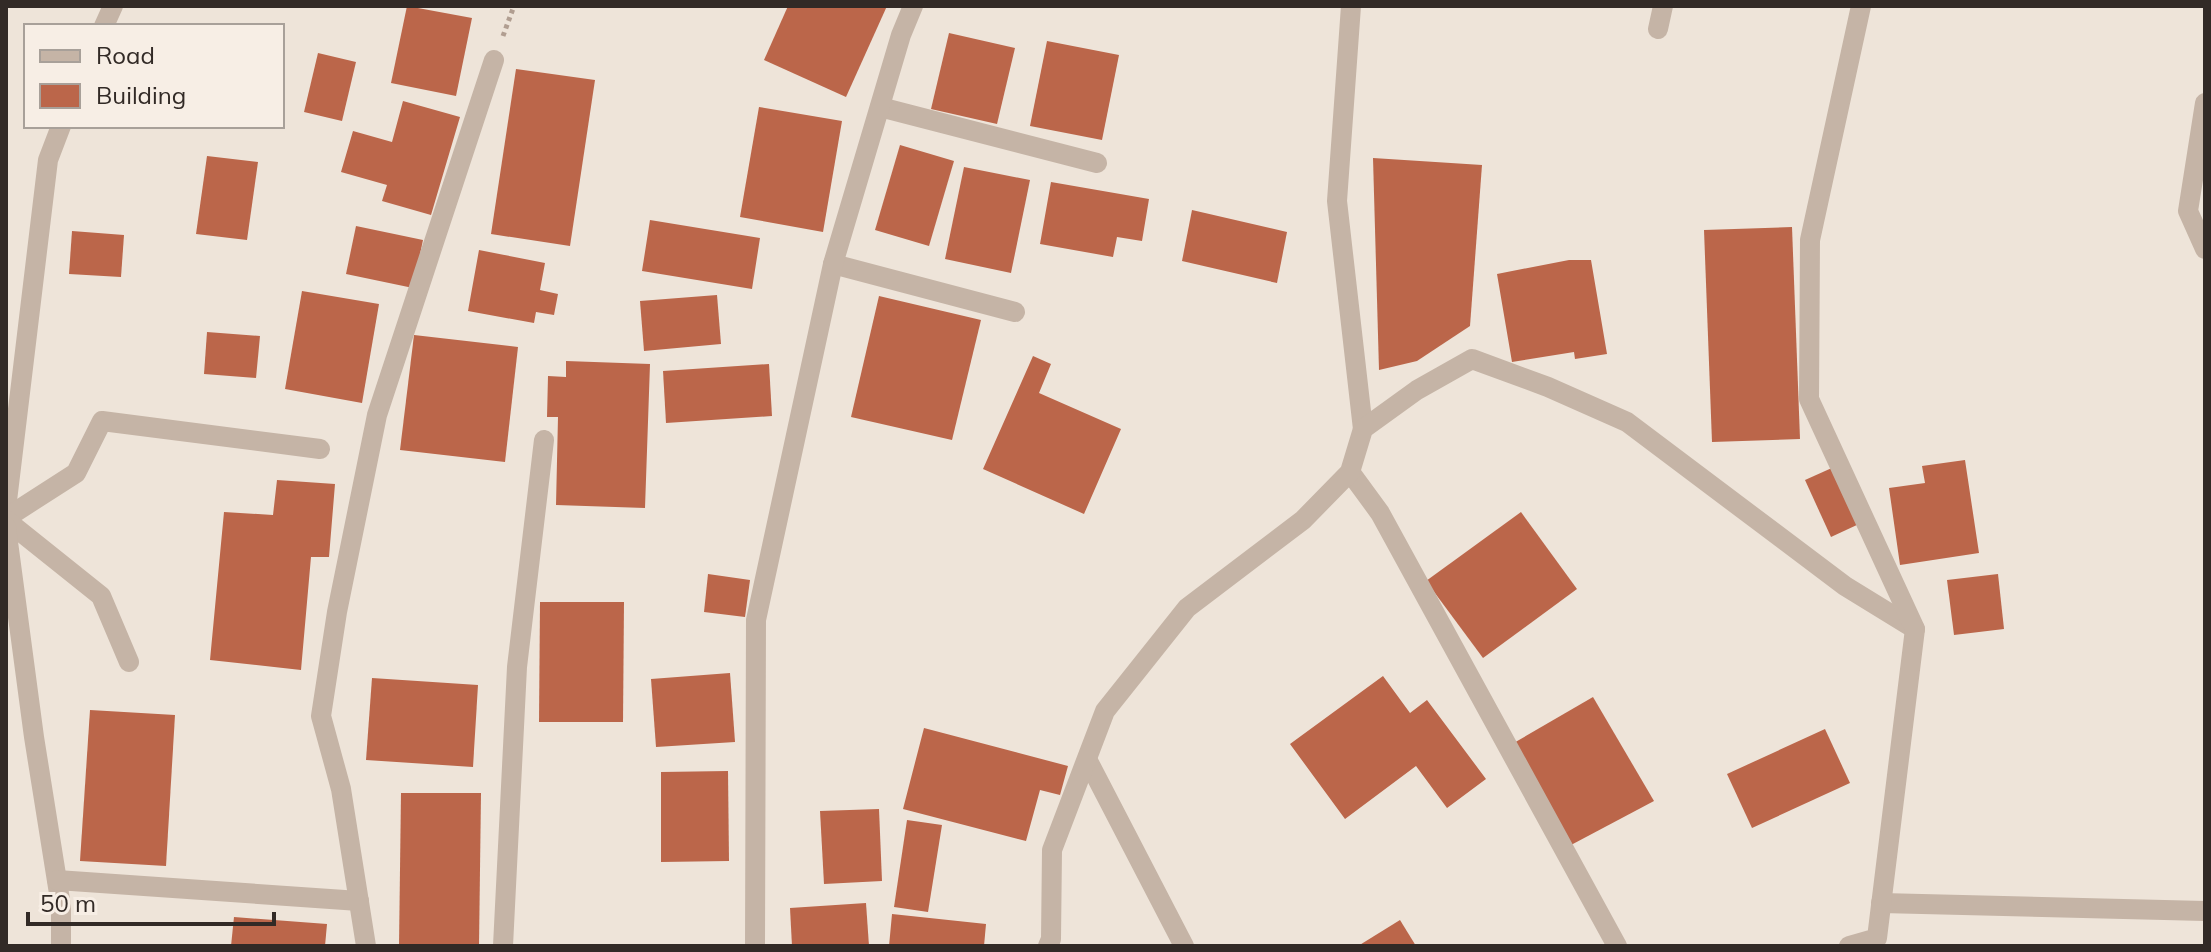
<svg xmlns="http://www.w3.org/2000/svg" width="2211" height="952" font-family="Mulish,sans-serif">
  <rect width="100%" height="100%" fill="#eee4d9"/>
  <g fill="#bb664a">
    <polygon points="407,6 472,18 456,96 391,83"/>
    <polygon points="788,6 887,6 846,97 764,60"/>
    <polygon points="949,33 1015,48 997,124 931,109"/>
    <polygon points="1047,41 1119,55 1102,140 1030,126"/>
    <polygon points="318,53 356,62 342,121 304,112"/>
    <polygon points="516,69 595,80 570,246 491,234"/>
    <polygon points="403,101 460,117 431,215 382,201 387,185 341,172 353,131 392,142"/>
    <polygon points="759,107 842,121 823,232 740,217"/>
    <polygon points="900,145 954,161 929,246 875,230"/>
    <polygon points="207,156 258,162 247,240 196,234"/>
    <polygon points="1373,158 1482,165 1470,326 1417,361 1379,370"/>
    <polygon points="964,167 1030,180 1011,273 945,259"/>
    <polygon points="1051,182 1149,199 1142,241 1117,237 1113,257 1040,244"/>
    <polygon points="1192,210 1287,232 1277,283 1182,261"/>
    <polygon points="650,220 760,238 752,289 642,271"/>
    <polygon points="356,226 423,240 413,288 346,274"/>
    <polygon points="1792,227 1800,439 1712,442 1704,230"/>
    <polygon points="72,231 124,235 121,277 69,274"/>
    <polygon points="479,250 545,263 540,290 558,294 554,315 536,312 534,323 468,311"/>
    <polygon points="1569,260 1591,260 1607,354 1575,359 1574,352 1512,362 1497,274"/>
    <polygon points="302,291 379,304 362,403 285,389"/>
    <polygon points="717,295 721,344 644,351 640,301"/>
    <polygon points="879,296 981,320 952,440 851,417"/>
    <polygon points="207,332 260,336 256,378 204,374"/>
    <polygon points="414,335 518,347 505,462 400,450"/>
    <polygon points="1033,356 1051,364 1039,393 1121,429 1084,514 983,469"/>
    <polygon points="566,361 650,364 645,508 556,505 558,417 547,417 548,376 566,377"/>
    <polygon points="769,364 772,416 666,423 663,371"/>
    <polygon points="1965,460 1979,553 1900,565 1889,488 1925,483 1922,466"/>
    <polygon points="1834,467 1859,524 1831,537 1805,480"/>
    <polygon points="277,480 335,484 329,557 311,557 301,670 210,660 224,512 273,515"/>
    <polygon points="1521,512 1577,589 1483,658 1426,581"/>
    <polygon points="708,574 750,580 745,617 704,612"/>
    <polygon points="1998,574 2004,629 1954,635 1947,580"/>
    <polygon points="540,602 624,602 623,722 539,722"/>
    <polygon points="730,673 735,742 656,747 651,679"/>
    <polygon points="1383,676 1410,713 1427,700 1486,779 1447,808 1416,766 1345,819 1290,744"/>
    <polygon points="372,678 478,685 473,767 366,760"/>
    <polygon points="1593,697 1654,801 1571,845 1512,744"/>
    <polygon points="90,710 175,715 166,866 80,861"/>
    <polygon points="924,728 1068,766 1060,795 1040,790 1026,841 903,809"/>
    <polygon points="1825,729 1850,783 1752,828 1727,774"/>
    <polygon points="728,771 729,861 661,862 661,772"/>
    <polygon points="401,793 481,793 479,946 399,946"/>
    <polygon points="879,809 882,881 824,884 820,811"/>
    <polygon points="907,820 942,825 928,912 894,907"/>
    <polygon points="866,903 869,946 792,946 790,908"/>
    <polygon points="892,914 986,924 984,946 889,946"/>
    <polygon points="234,917 327,924 325,946 231,946"/>
    <polygon points="1400,920 1416,946 1358,946"/>
  </g>
  <g fill="none" stroke-linecap="round" stroke-linejoin="round">
    <polyline stroke="#b19e91" stroke-width="5" stroke-dasharray="4 4" stroke-linecap="butt" points="503,36 514,6"/>
    <g stroke="#c5b4a6" stroke-width="20">
      <polyline points="1351,6 1337,201 1363,429"/>
      <polyline points="104,26 113,6"/>
      <polyline points="1658,29 1663,6"/>
      <polyline points="2205,103 2188,211 2205,249"/>
      <polyline points="880,107 1097,163"/>
      <polyline points="833,264 1015,312"/>
      <polyline points="1350,472 1380,513 1617,946"/>
      <polyline points="6,509 48,160 61,126"/>
      <polyline points="6,518 76,473 102,421 320,449"/>
      <polyline points="6,520 101,596 129,662"/>
      <polyline points="6,527 34,737 61,906 61,946"/>
      <polyline points="1088,761 1184,946"/>
      <polyline points="57,880 359,901"/>
      <polyline points="1881,903 2205,911"/>
      <polyline points="366,946 341,789 321,716 337,612 377,415 494,60"/>
      <polyline points="503,946 517,667 544,440"/>
      <polyline points="755,946 756,620 833,264 901,35 913,6"/>
      <polyline points="1048,946 1051,939 1052,850 1105,711 1187,608 1303,520 1350,472 1363,429 1417,390 1472,359 1548,387 1627,422 1845,586 1915,629"/>
      <polyline points="1849,946 1877,938 1915,629 1809,399 1810,240 1861,6"/>
    </g>
  </g>
  <rect width="2211" height="952" fill="none" stroke="#322a26" stroke-width="16"/>
  <rect x="24" y="24" width="260" height="104" fill="#f7eee5" stroke="#a8a099" stroke-width="2"/>
  <rect x="40" y="50" width="40" height="12" fill="#c5b4a6" stroke="#a8a099" stroke-width="2"/>
  <text x="96" y="64" font-size="24" fill="#322a26">Road</text>
  <rect x="40" y="84" width="40" height="24" fill="#bb664a" stroke="#a8a099" stroke-width="2"/>
  <text x="96" y="104" font-size="24" fill="#322a26">Building</text>
  <path d="M28 912v12h246v-12" fill="none" stroke="#322a26" stroke-width="4"/>
  <text x="40" y="912" font-size="24" fill="#322a26" stroke="#f7eee5" stroke-width="6" paint-order="stroke">50 m</text>
</svg>
